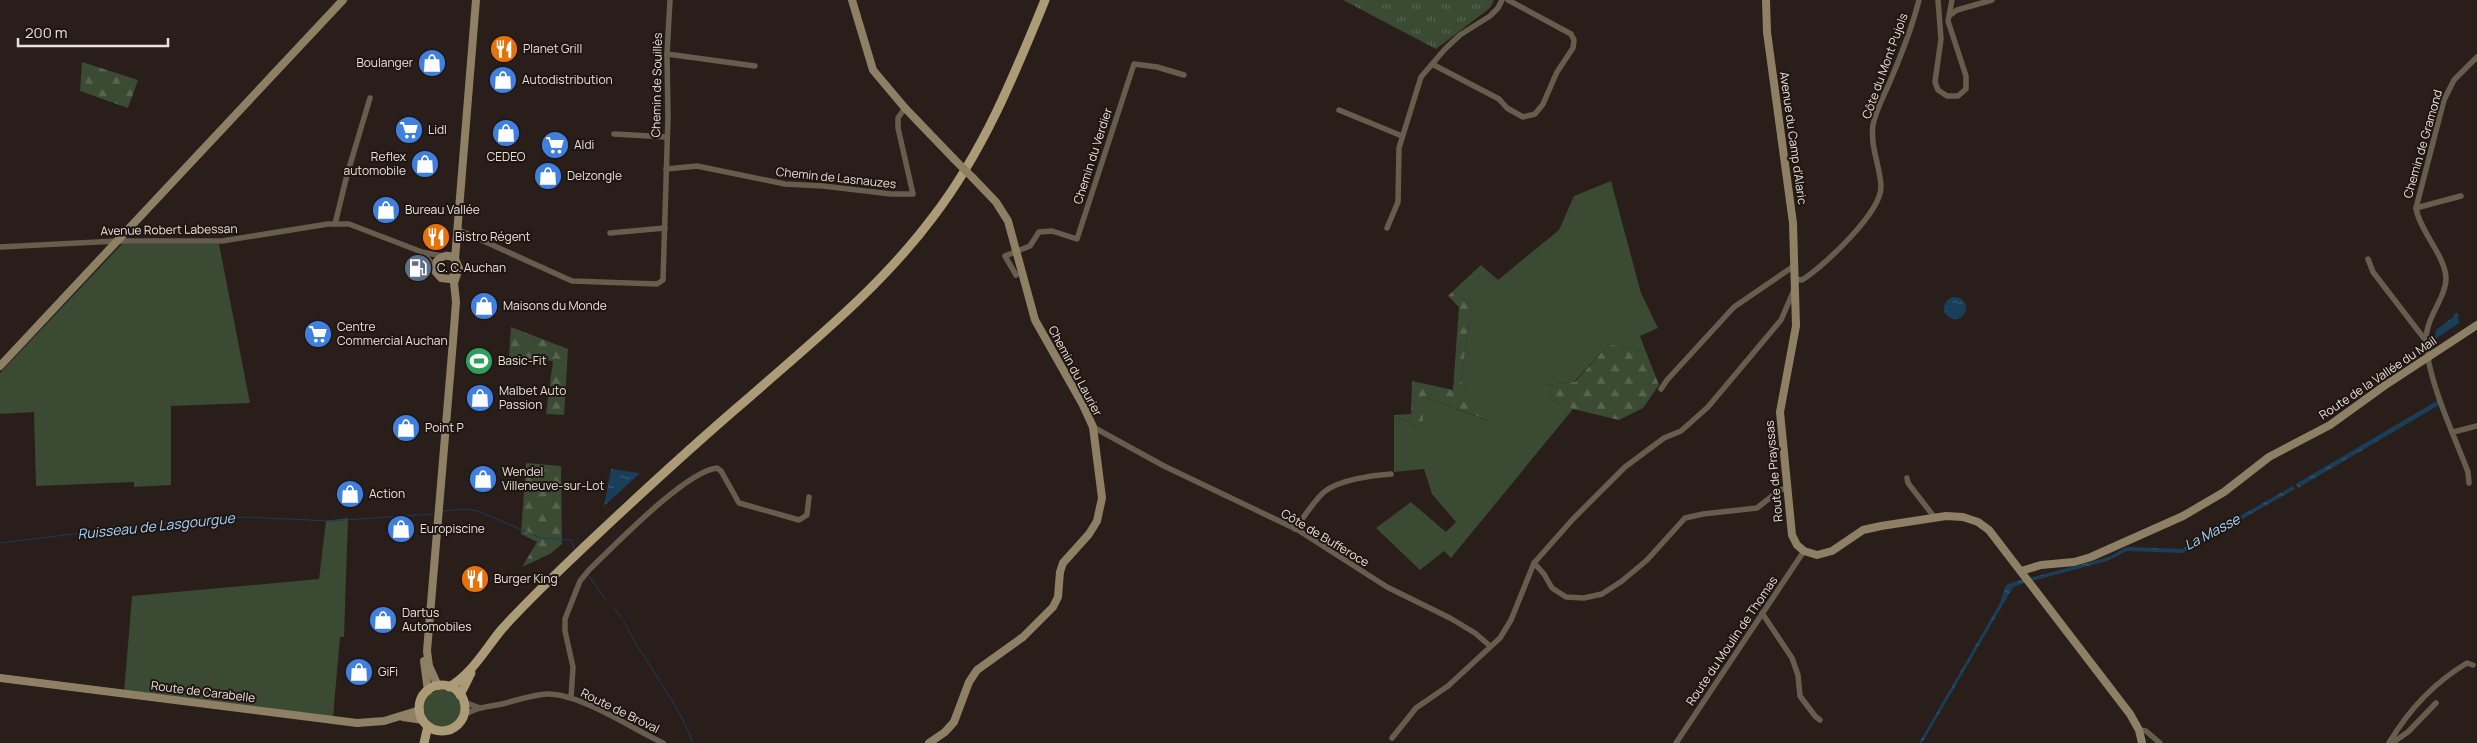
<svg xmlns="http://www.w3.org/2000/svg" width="2477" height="743" font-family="Manrope,sans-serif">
  <defs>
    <pattern id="forest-firs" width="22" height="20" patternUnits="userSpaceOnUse" patternTransform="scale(1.25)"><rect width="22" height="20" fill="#3b4a32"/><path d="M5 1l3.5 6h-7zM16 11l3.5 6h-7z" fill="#57644f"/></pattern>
    <pattern id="park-tufts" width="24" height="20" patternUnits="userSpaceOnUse" patternTransform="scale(1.25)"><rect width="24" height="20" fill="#3b4a32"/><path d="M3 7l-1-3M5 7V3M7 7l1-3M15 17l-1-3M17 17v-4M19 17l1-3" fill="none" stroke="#57644f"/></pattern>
    <pattern id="water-ripples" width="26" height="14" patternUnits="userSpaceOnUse" patternTransform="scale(1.25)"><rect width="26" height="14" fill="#183e59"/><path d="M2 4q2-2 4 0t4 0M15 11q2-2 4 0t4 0" fill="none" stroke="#3a5a70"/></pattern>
  </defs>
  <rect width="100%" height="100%" fill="#291e1a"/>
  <g fill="#3b4a32">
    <polygon points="1611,181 1641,293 1658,328 1640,336 1646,352 1609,344 1574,382 1546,385 1551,400 1573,409 1451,558 1444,551 1420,570 1376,528 1411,502 1446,532 1456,522 1432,494 1424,469 1394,472 1394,415 1423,429 1423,396 1488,421 1461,382 1471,307 1455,289 1481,265 1498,280 1559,230 1574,196"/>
    <polygon points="122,244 219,244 250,403 171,406 171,485 134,487 134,482 36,486 34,412 0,414 0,373"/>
    <polygon points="348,518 344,637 340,637 333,718 124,693 132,596 319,579 326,521"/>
    <circle cx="442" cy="709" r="19"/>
  </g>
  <g fill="url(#forest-firs)">
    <polygon points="82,62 138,80 128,108 80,91"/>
    <polygon points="1455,289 1471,307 1461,382 1489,421 1423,396 1423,429 1394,415 1411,414 1412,381 1453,390 1459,307 1448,296"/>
    <polygon points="511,327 568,349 564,415 546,414 553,361 509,357"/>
    <polygon points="1609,344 1646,352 1659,385 1643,408 1619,420 1573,409 1551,400 1545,385 1575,382"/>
    <polygon points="526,463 561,466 562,544 550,554 522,567 537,542 521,534"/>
  </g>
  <polygon fill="url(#park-tufts)" points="1343,0 1494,0 1490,8 1436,49"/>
  <g fill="url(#water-ripples)">
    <circle cx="1955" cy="308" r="11"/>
    <polygon points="2455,313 2458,313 2459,323 2434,340 2436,330 2453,317"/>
    <polygon points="2440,399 2439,405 2298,488 2296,484"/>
    <polygon points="611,469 640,473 604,506 611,470"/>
    <polygon points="2293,486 2295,489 2182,553 2127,551 2107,561 2032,581 2030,578 2109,557 2127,547 2182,549"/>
    <polygon points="2023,579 2026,582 2013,587 1922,743 1919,743 2000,603 2006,585"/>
  </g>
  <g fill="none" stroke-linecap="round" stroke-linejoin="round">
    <g stroke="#183e59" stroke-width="1">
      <polyline points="442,511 464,509 478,511 541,538 572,540 574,549"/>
      <polyline points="0,543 189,520 244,517 331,521 432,514"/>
      <polyline points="589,576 606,600"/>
      <polyline points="614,609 621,617"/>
      <path d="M624,622C645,664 677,699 693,743"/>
    </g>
    <g stroke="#665e4d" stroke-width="5.5">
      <polyline points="1938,0 1941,39 1935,82 1938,90 1947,96 1958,96 1966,89 1966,76 1948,21 1952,0"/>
      <polyline points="1950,15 1957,10 1992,0"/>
      <polyline points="667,54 755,66"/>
      <polyline points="1432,64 1499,99 1507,108 1523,117 1535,114 1543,104 1557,72 1573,48 1574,40 1571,34 1508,0"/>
      <polyline points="1339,110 1402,136"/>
      <polyline points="614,134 667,137"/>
      <polyline points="666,169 697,166 785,184 823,186 891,194 913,194 898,128 898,118 905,108"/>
      <polyline points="2416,208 2461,196"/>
      <polyline points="335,224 347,175 370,98"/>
      <polyline points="1387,228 1398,202 1399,148 1421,77 1445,49 1460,35 1490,16 1498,8 1502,0"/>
      <polyline points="459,230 572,281 657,284 663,280 668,117 667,54 670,0"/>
      <polyline points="610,233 665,228"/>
      <polyline points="0,247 117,241 222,241 328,224 349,224 422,252 442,256"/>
      <polyline points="423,253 435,267"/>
      <polyline points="2368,259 2373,272 2426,341"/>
      <polyline points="1016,275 1005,256 1030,246 1039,232 1052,231 1077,239 1134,64 1157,67 1184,75"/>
      <path d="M1795,279L1802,280C1824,266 1882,212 1881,186C1880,166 1870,146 1873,125C1876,109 1885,94 1891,79C1902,53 1912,28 1919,0"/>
      <polyline points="1661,389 1667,380 1734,307 1794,266"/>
      <polyline points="1093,427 1164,466 1298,530 1387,587 1450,618 1475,633 1490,646"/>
      <polyline points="2453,432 2477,426"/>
      <polyline points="1907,478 1908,483 1935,518"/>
      <path d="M2469,483L2468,472C2454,435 2427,379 2426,340C2426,317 2446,298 2446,278C2445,255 2420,232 2416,208L2444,100L2454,80L2477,57"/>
      <path d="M1295,529C1304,517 1313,502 1324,492C1338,480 1373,475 1391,474"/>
      <polyline points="1534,563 1544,574 1552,588 1566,597 1584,598 1602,594 1622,581 1647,560 1685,518 1703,514 1757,508 1780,490 1788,488"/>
      <polyline points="1762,613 1792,658 1798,675 1800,696 1815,716 1820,720"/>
      <path d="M571,698L573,667L565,631V619L580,581L589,570C614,546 686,471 717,468L721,471L739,503L799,520L807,515L809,497"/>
      <polyline points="464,702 480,708"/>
      <path d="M463,717C473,707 489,707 502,704C517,700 532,695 547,694C579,693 633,729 663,743"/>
      <polyline points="2139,730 2146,731 2160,743"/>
      <polyline points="1392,738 1416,708 1448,686 1500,638 1511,620 1534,563 1573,519 1625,467 1664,438 1681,431 1708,407 1781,320 1794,290"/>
      <polyline points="1676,743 1804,551"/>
      <path d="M2389,743C2408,711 2435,682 2467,663L2473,665"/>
      <polyline points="2392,743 2408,732 2436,703"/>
    </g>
    <g stroke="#8e8065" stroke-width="8">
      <polyline points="852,0 873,70 905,108 954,159"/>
      <polyline points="1766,0 1767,32 1793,223 1796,326 1780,412 1792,535 1797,545 1804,551 1817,555 1832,551 1863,530 1881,526 1946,516 1963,517 1978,522 1989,530 2130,714 2139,730 2142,743"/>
      <polyline points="455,259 476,0"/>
      <polyline points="0,366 343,0"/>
      <polyline points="2021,571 2041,565 2074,562 2091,557 2183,516 2224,492 2269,457 2330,425 2384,386 2477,325"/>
      <polyline points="424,661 428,691"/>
      <polyline points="0,678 357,723 384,721 420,710"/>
      <path d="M438,686L429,666L427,651L453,341L456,302L454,283L459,268L455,259C449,254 442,255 437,261L435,271L441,278L450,279L456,274"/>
      <polyline points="403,717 423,720"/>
      <polyline points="929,743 945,732 954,722 969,682 977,670 1023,637 1053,607 1058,597 1060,572 1063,563 1089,534 1097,521 1102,498 1093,427 1083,405 1035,320 1008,221 996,202 973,178"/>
    </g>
    <g stroke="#ac9b77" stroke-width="9">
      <circle cx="442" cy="708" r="23"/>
      <path d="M449,687C472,674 486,648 502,629C528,600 556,574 584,547C637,497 690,448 745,401C811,343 880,288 933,217C983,152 1014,76 1045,0"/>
      <polyline points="460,695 471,673"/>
      <polyline points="424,743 428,726"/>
    </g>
    <polyline stroke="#8e8065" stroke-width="8" points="954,159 973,178"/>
  </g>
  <defs>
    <symbol id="restaurant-disc" viewBox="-11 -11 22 22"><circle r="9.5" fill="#e8710a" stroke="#1f1511"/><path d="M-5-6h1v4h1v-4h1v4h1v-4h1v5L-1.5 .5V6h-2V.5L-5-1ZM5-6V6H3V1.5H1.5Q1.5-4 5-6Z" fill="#fff"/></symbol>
    <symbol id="shop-disc" viewBox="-11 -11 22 22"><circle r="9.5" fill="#3f7fe0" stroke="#1f1511"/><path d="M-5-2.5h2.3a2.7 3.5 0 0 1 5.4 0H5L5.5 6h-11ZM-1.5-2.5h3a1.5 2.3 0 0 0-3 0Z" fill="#fff"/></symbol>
    <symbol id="supermarket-disc" viewBox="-11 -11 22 22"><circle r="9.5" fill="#3f7fe0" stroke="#1f1511"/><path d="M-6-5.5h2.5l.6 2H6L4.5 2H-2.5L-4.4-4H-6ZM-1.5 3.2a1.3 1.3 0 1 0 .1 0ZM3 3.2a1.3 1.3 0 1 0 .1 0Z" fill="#fff"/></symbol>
    <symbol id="fuel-disc" viewBox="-11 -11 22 22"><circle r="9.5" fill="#5c6f8a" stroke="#1f1511"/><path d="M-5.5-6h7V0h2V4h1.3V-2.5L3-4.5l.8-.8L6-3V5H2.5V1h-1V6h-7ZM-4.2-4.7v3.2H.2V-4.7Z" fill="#fff"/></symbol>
    <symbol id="stadium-disc" viewBox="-11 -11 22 22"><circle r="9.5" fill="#2e9e5b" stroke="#1f1511"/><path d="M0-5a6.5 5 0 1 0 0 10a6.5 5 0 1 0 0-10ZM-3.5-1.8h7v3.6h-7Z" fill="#fff"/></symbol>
  </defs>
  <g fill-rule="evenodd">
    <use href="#restaurant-disc" x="488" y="33" width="32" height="32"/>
    <use href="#shop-disc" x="416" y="47" width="32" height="32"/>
    <use href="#shop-disc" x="487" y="64" width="32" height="32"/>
    <use href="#supermarket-disc" x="393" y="114" width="32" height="32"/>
    <use href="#shop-disc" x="490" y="117" width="32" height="32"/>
    <use href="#supermarket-disc" x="539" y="129" width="32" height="32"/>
    <use href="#shop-disc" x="409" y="148" width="32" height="32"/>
    <use href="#shop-disc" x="532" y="160" width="32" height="32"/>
    <use href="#shop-disc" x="370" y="194" width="32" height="32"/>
    <use href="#restaurant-disc" x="420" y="221" width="32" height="32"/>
    <use href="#fuel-disc" x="402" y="252" width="32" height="32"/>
    <use href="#shop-disc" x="468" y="290" width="32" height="32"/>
    <use href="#supermarket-disc" x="302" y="318" width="32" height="32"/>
    <use href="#stadium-disc" x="463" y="345" width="32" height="32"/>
    <use href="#shop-disc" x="464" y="382" width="32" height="32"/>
    <use href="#shop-disc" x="390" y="412" width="32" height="32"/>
    <use href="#shop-disc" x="467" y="463" width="32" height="32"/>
    <use href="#shop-disc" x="334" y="478" width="32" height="32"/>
    <use href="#shop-disc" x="385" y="513" width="32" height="32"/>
    <use href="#restaurant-disc" x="459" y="563" width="32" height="32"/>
    <use href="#shop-disc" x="367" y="604" width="32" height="32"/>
    <use href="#shop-disc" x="343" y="656" width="32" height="32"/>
  </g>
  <g text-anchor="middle" stroke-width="4" stroke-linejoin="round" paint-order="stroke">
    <g font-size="12" fill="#e9e1de" stroke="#1f1511" text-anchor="start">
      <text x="523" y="53">Planet Grill</text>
      <text x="413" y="67" text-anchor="end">Boulanger</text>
      <text x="522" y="84">Autodistribution</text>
      <text x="428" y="134">Lidl</text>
      <text x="574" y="149">Aldi</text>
      <text x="406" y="161" text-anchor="end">Reflex<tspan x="406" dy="14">automobile</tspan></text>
      <text x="506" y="161" text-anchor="middle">CEDEO</text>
      <text x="567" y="180">Delzongle</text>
      <text x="405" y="214">Bureau Vallée</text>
      <text x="455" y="241">Bistro Régent</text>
      <text x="437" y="272">C. C. Auchan</text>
      <text x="503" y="310">Maisons du Monde</text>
      <text x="337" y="331">Centre<tspan x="337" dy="14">Commercial Auchan</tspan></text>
      <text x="498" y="365">Basic-Fit</text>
      <text x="499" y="395">Malbet Auto<tspan x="499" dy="14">Passion</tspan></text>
      <text x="425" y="432">Point P</text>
      <text x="502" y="476">Wendel<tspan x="502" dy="14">Villeneuve-sur-Lot</tspan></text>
      <text x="369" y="498">Action</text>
      <text x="420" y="533">Europiscine</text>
      <text x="494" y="583">Burger King</text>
      <text x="402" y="617">Dartus<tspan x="402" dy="14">Automobiles</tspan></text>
      <text x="378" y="676">GiFi</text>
    </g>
    <g font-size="12" fill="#e9e1de" stroke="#1f1511">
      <text transform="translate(1885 66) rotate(-70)" y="4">Côte du Mont Pujols</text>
      <text transform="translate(657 85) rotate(-89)" y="4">Chemin de Souillès</text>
      <text transform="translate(1793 138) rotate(82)" y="4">Avenue du Camp d'Alaric</text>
      <text transform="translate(2423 144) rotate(-74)" y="4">Chemin de Gramond</text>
      <text transform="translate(1093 156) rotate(-72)" y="4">Chemin du Verdier</text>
      <text transform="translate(836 178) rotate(6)" y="4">Chemin de Lasnauzes</text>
      <text transform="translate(169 230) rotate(-1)" y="4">Avenue Robert Labessan</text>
      <text transform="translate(1075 371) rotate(62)" y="4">Chemin du Laurier</text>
      <text transform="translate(2378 378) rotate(-34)" y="4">Route de la Vallée du Mail</text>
      <text transform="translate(1774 471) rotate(-95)" y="4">Route de Prayssas</text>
      <text transform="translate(1325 538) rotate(31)" y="4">Côte de Bufferoce</text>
      <text transform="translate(1732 641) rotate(-56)" y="4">Route du Moulin de Thomas</text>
      <text transform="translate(203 692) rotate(7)" y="4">Route de Carabelle</text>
      <text transform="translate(620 711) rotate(26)" y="4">Route de Broval</text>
    </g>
    <g font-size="14" font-style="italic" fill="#a3d4fb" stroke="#1f1511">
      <text transform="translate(156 526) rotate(-6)" y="5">Ruisseau de Lasgourgue</text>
      <text transform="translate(2212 532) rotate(-28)" y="5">La Masse</text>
    </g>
  </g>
  <path d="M18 38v8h150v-8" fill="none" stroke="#e9e1de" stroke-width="2.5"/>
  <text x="25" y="38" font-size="15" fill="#e9e1de" stroke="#1f1511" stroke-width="4" paint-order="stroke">200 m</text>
</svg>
